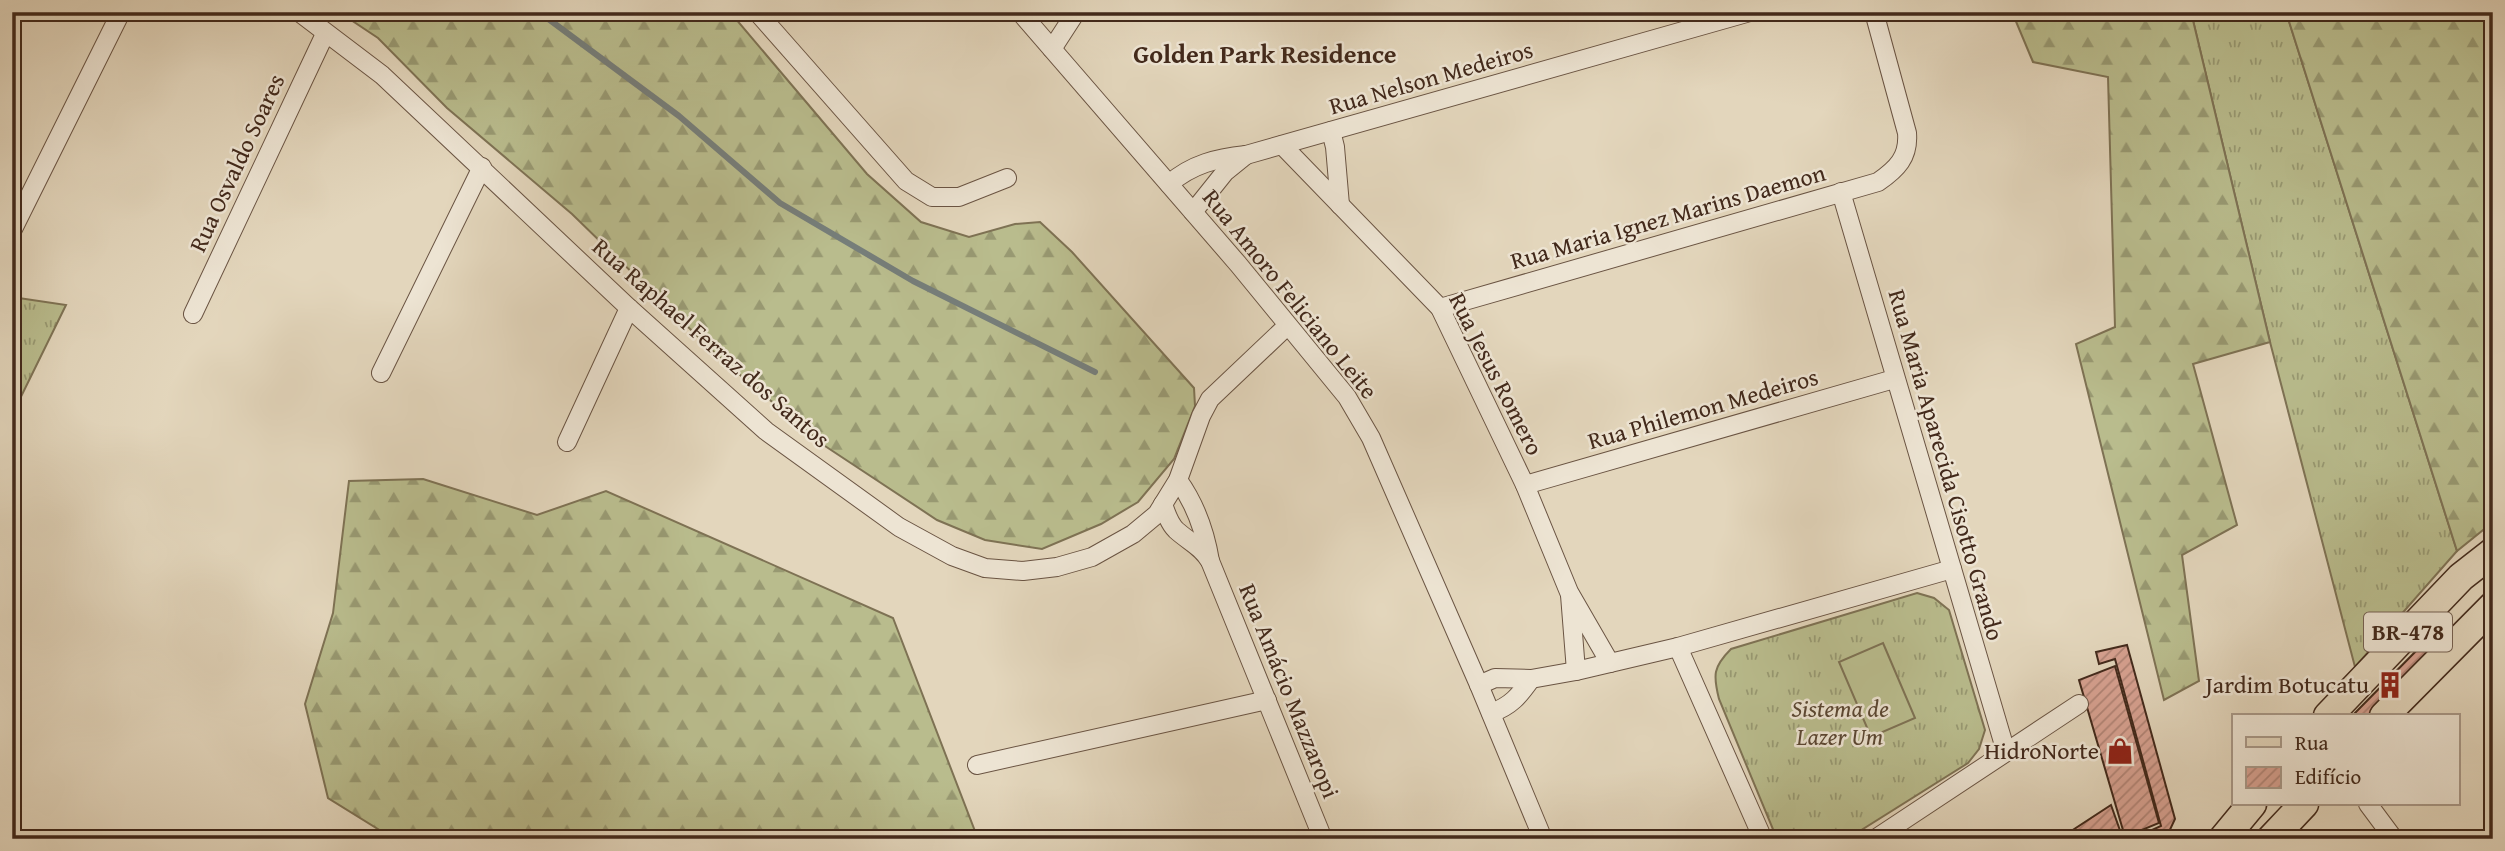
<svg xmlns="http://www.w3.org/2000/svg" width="2505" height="851" font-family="'Gentium Book Plus',serif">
  <defs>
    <pattern id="grass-tufts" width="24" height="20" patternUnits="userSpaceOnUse" patternTransform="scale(1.75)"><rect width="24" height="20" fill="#b9bc8d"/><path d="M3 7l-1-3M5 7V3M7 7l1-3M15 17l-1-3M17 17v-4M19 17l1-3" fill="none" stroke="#989972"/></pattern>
    <pattern id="forest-firs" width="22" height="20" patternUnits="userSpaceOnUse" patternTransform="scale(1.75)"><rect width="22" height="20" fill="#b9bc8d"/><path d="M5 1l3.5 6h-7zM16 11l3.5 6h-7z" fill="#989972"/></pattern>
    <pattern id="building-hatch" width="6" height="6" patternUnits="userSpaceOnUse" patternTransform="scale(1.75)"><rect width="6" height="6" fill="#d8a292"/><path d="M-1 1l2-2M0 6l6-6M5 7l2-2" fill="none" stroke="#b18476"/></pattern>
  </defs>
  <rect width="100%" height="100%" fill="#e3d6bc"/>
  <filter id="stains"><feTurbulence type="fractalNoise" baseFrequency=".00286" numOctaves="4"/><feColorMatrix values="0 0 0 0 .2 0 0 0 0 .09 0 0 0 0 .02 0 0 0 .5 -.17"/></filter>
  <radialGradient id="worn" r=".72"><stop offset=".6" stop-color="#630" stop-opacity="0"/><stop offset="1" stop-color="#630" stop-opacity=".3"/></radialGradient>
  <g fill="url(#grass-tufts)" stroke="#7e7254" stroke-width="2">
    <polygon points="2191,12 2286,12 2457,551 2355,667 2270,342"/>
    <polygon points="12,297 66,305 12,415"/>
    <path d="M1917,593L1934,598L1949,610L1985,730L1979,749L1968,763L1847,839H1777L1719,699C1713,675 1713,667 1731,649Z"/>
  </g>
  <g fill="url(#forest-firs)" stroke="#7e7254" stroke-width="2">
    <polygon points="339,12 730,12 867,174 921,222 969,237 1015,224 1040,222 1072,252 1194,388 1195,406 1174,459 1138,502 1101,524 1042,549 985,540 937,520 825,446 722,360 572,214 447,108 378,38"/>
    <polygon points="2012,12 2191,12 2270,342 2193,364 2237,525 2182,555 2199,681 2164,700 2076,344 2115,327 2108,77 2033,62"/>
    <polygon points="2286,12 2493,12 2493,522 2457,551"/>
    <polygon points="423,479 537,515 606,491 893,618 978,839 394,839 328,798 305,704 333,613 349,481"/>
  </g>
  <polygon fill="#b9bc8d" stroke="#7e7254" stroke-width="2" points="1883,643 1915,718 1871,737 1839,662"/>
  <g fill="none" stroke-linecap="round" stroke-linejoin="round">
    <polyline stroke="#767e7a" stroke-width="6" points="539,12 679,116 780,203 913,281 1095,372"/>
  </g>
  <g fill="url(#building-hatch)" stroke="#42291b" stroke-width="2">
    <polygon points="2127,645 2175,819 2167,836 2161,839 2132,839 2161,826 2115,659 2099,664 2096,652"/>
    <polygon points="2421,646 2429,654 2368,716 2352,716"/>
    <polygon points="2115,666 2159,823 2125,837 2079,680"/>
    <polygon points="2111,805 2123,839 2059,839"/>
  </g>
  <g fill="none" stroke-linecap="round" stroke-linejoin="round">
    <defs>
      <g id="street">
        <polyline points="299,12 382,75 629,308 766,431 899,527 952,556 985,568 1023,571 1057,567 1092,557 1133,534 1157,514 1178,480 1201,416 1210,399 1287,326"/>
        <polyline points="757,12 906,181 932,197 959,197 1007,178"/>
        <polyline points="1020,12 1238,264 1347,397 1371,438 1479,685 1543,839"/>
        <polyline points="1052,49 1076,12"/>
        <polyline points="1331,131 1335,147 1340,205"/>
        <polyline points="1282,145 1440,308 1525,485 1569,592 1610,663"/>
        <path d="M1169,184C1192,164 1217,158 1246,155L1750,12"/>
        <polyline points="1841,192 2006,752"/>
        <polyline points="1193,212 1225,172 1246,155"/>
        <polyline points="12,231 121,12"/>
        <path d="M1440,308L1878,182C1897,169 1909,157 1907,133L1874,12"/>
        <polyline points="193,314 325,34"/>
        <polyline points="381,373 482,167"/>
        <polyline points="567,442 629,308"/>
        <path d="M1178,480C1196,505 1205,531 1210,561"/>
        <polyline points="1525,485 1894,379"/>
        <path d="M1163,504C1166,513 1169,523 1176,530C1188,541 1201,546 1210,561L1323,839"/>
        <polyline points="1570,595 1576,671"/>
        <polyline points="1678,647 1763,839"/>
        <polyline points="1479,685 1495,678 1531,679 1576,671 1678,647 1952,569"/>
        <path d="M1491,713C1511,706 1519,696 1531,679"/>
        <polyline points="977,765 1267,700"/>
        <polyline points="2368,804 2394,839"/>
        <polyline points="1875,839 2079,704"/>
      </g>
      <g id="primary">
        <polyline points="2328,716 2461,577 2493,552"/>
        <polyline points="2384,716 2493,606"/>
        <polyline points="2223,839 2252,804"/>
        <polyline points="2271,839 2304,804"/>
      </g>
    </defs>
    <use href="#street" stroke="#6a5443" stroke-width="20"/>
    <use href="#primary" stroke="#42291b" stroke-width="31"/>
    <use href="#street" stroke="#ede4d3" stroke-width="18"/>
    <use href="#primary" stroke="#e3d6bc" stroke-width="28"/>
  </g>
  <defs>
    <symbol id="building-bare" viewBox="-9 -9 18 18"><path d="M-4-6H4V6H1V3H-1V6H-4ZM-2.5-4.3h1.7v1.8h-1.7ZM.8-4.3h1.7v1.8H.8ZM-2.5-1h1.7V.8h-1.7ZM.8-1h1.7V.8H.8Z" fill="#8f2418" stroke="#ede4d3" stroke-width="2.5" paint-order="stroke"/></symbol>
    <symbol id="shop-bare" viewBox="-9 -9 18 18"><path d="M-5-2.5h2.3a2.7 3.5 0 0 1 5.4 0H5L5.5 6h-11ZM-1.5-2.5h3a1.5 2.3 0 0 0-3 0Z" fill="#8f2418" stroke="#ede4d3" stroke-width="2.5" paint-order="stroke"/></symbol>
  </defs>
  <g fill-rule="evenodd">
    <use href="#building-bare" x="2371" y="666" width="38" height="38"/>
    <use href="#shop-bare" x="2101" y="732" width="38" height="38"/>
  </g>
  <g text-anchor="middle" stroke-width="5" stroke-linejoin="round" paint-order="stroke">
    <rect fill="#ede4d3" stroke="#756152" stroke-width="2" x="2364" y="612.5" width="88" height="39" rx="5"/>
    <g font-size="23" font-weight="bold" fill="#42291b">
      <text x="2408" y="640">BR-478</text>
    </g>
    <g font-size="24" fill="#42291b" stroke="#ede4d3">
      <text transform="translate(1431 78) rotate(-16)" y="8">Rua Nelson Medeiros</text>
      <text transform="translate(237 163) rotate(-65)" y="8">Rua Osvaldo Soares</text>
      <text transform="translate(1668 217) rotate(-16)" y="8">Rua Maria Ignez Marins Daemon</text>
      <text transform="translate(1290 294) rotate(51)" y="8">Rua Amoro Feliciano Leite</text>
      <text transform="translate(711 343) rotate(41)" y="8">Rua Raphael Ferraz dos Santos</text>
      <text transform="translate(1496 374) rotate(63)" y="8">Rua Jesus Romero</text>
      <text transform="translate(1703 409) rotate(-16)" y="8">Rua Philemon Medeiros</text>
      <text transform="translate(1946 465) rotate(74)" y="8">Rua Maria Aparecida Cisotto Grando</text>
      <text transform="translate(1289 691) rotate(68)" y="8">Rua Amácio Mazzaropi</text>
    </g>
    <g font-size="24" fill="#42291b" stroke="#ede4d3" text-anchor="end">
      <text x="2369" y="693">Jardim Botucatu</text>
      <text x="2099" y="759">HidroNorte</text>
    </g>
    <g font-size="24" font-style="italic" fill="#5a4632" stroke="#ede4d3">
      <text x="1840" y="717">Sistema de<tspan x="1840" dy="28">Lazer Um</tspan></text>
    </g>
    <g font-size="26" font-weight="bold" fill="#42291b" stroke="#ede4d3">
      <text x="1265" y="63">Golden Park Residence</text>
    </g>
  </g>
  <rect width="2505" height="851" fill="none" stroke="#e3d6bc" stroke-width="42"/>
  <rect x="14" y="14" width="2477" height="823" fill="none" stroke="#42291b" stroke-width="3.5"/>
  <rect x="21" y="21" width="2463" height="809" fill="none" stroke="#42291b" stroke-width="2"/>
  <rect x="2232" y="714" width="228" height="91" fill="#ede4d3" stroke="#a99989" stroke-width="2"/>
  <rect x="2246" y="737" width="35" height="10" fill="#e3d6bc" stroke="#a99989" stroke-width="2"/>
  <text x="2295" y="750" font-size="21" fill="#42291b">Rua</text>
  <rect x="2246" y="767" width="35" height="21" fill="url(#building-hatch)" stroke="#a99989" stroke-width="2"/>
  <text x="2295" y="784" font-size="21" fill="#42291b">Edifício</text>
  <rect width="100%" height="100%" filter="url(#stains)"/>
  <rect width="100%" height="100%" fill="url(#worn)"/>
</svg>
